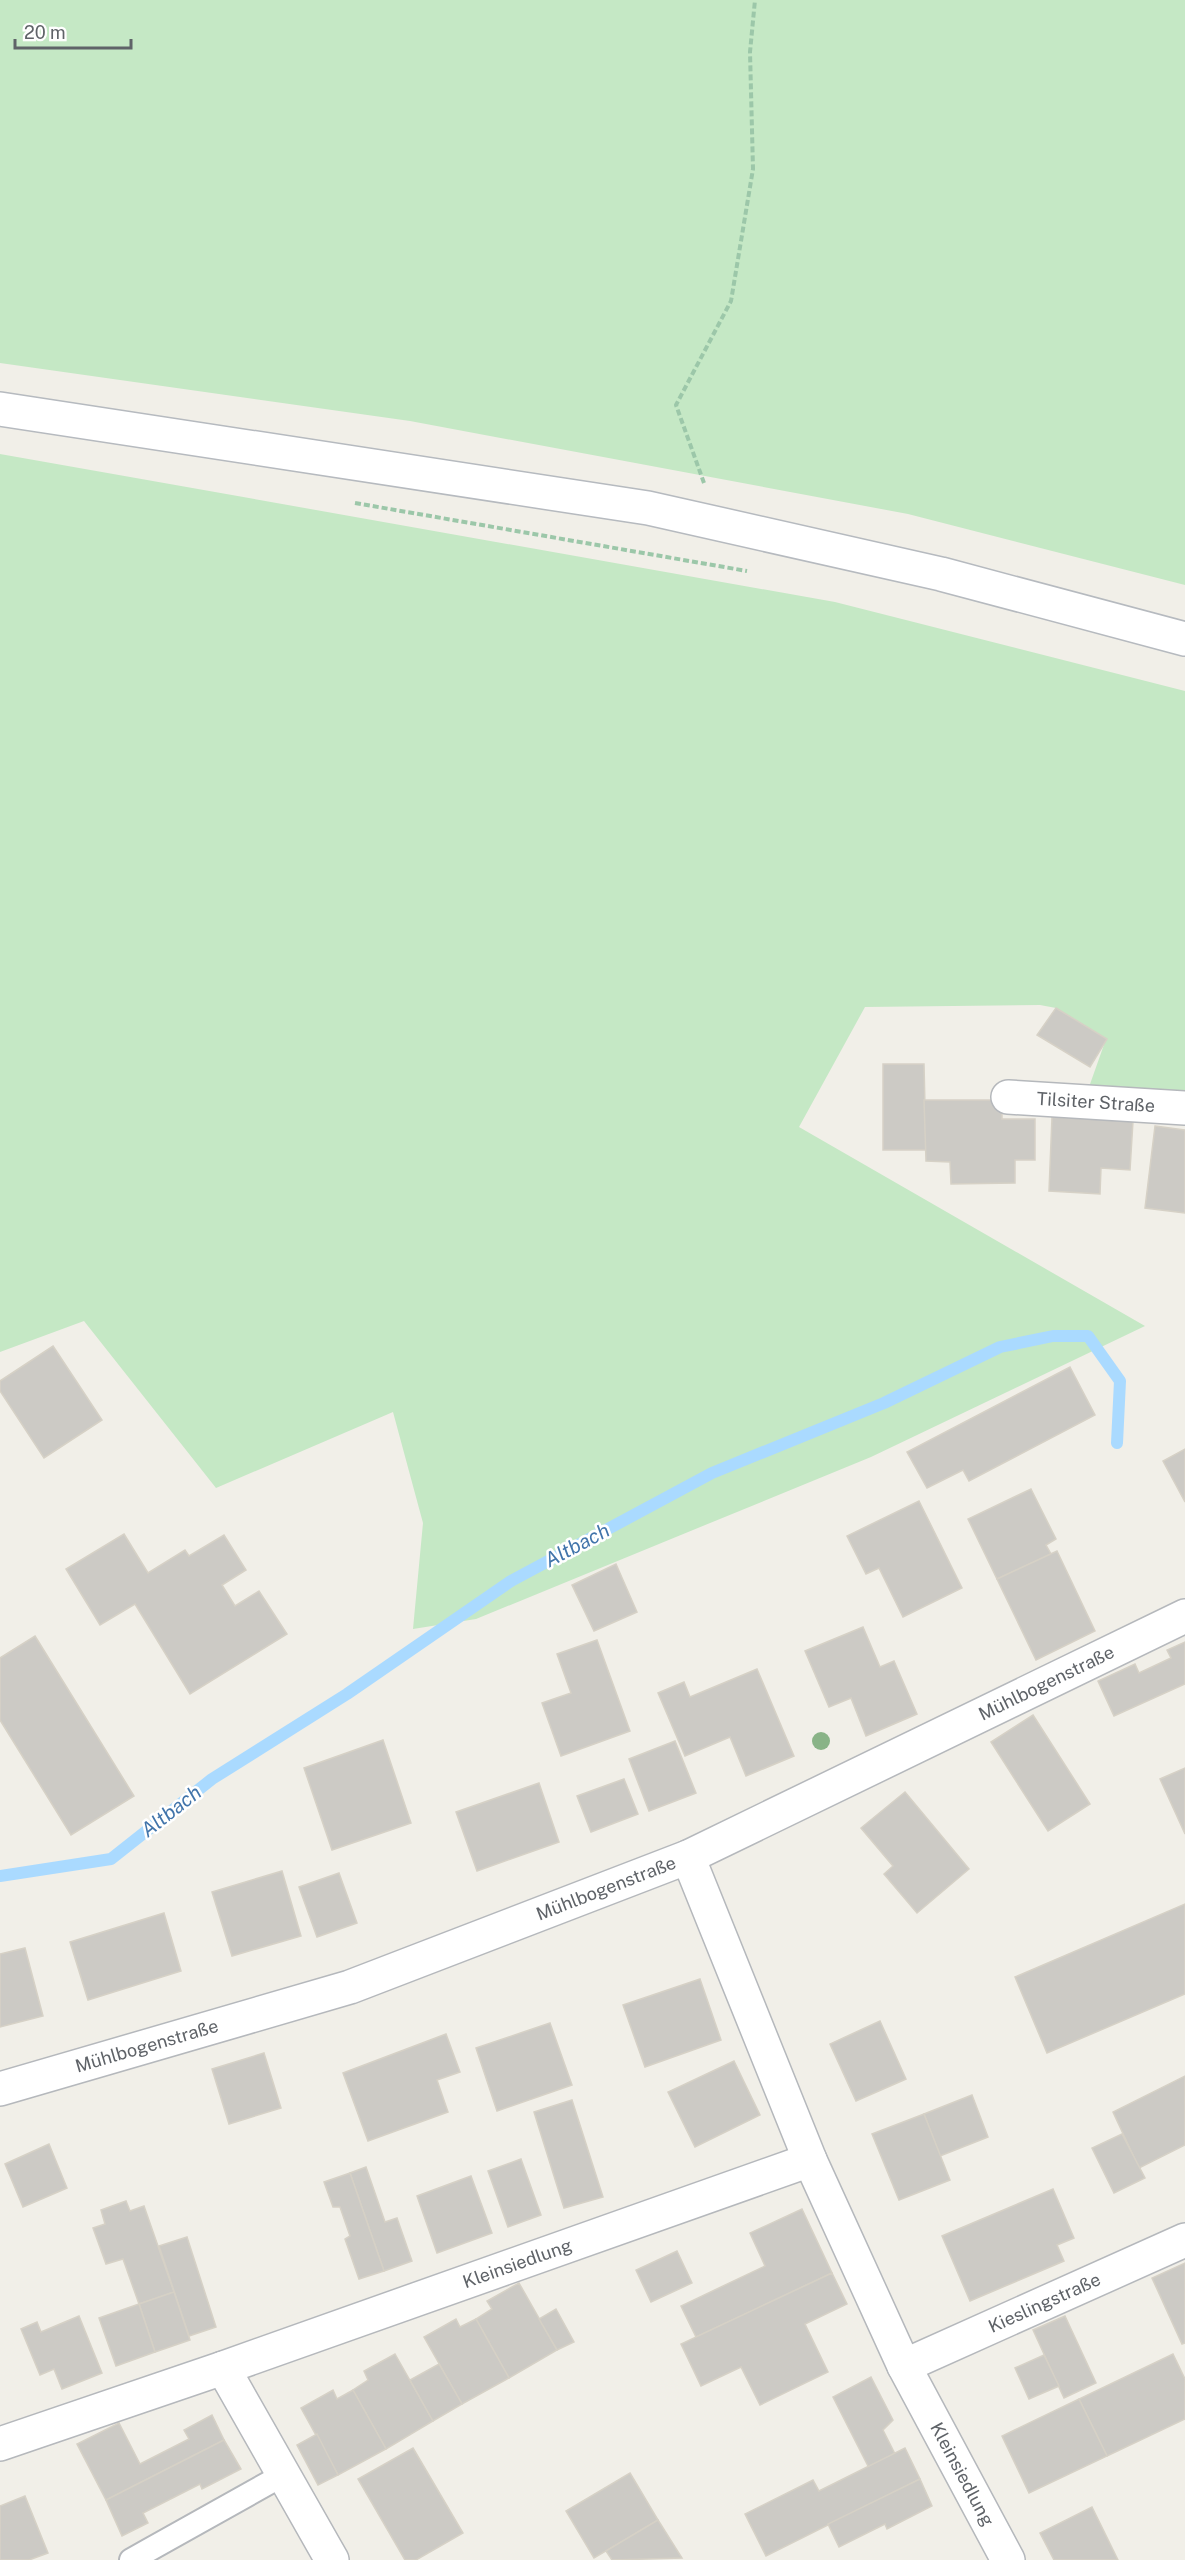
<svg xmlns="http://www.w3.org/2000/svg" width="1185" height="2560" font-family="'Public Sans',sans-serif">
  <rect width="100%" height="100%" fill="#f1efe8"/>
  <g fill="#c5e8c5">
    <polygon points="0,0 1185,0 1185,585 908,514 410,421 0,363"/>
    <polygon points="0,454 835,602 1185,691 1185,1092 1089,1087 1106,1039 1056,1008 1040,1005 865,1007 799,1127 1145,1326 871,1457 476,1619 413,1629 423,1523 393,1412 216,1488 84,1321 0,1352"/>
  </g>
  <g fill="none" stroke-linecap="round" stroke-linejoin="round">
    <polyline stroke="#aadaff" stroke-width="12" points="0,1876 111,1859 212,1779 347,1694 511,1581 712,1473 884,1403 1000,1347 1053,1336 1088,1336 1120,1381 1117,1443"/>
  </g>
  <g fill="#cccac5" stroke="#d6d1c6" stroke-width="1.5">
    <polygon points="1056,1008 1107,1039 1090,1067 1037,1035"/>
    <polygon points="883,1064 924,1064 926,1150 883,1150"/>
    <polygon points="924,1100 1002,1100 1002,1119 1035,1119 1035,1160 1015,1160 1015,1183 951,1184 950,1162 926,1161"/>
    <polygon points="1052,1117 1133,1121 1130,1170 1101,1168 1100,1194 1049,1191"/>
    <polygon points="1155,1126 1185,1130 1185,1213 1145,1208"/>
    <polygon points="53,1346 102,1420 44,1458 0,1391 0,1381"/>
    <polygon points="1070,1367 1095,1415 969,1481 963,1470 927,1488 907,1452"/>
    <polygon points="1185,1449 1185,1502 1163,1461"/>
    <polygon points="1031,1489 1056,1539 1046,1545 1051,1554 997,1579 968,1519"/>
    <polygon points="919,1501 962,1588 903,1617 879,1568 866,1574 847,1536"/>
    <polygon points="124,1534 148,1573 185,1550 189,1556 224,1535 246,1570 222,1585 235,1606 259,1591 287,1634 190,1694 135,1604 100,1625 66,1569"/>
    <polygon points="1057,1551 1095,1631 1036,1660 997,1579"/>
    <polygon points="616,1564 637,1612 594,1631 572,1585"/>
    <polygon points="863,1627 880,1667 894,1661 917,1714 866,1736 851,1698 829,1707 805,1651"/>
    <polygon points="35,1636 134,1796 71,1835 0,1720 0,1658"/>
    <polygon points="597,1640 630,1731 561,1756 542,1703 571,1693 557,1654"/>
    <polygon points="1185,1642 1185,1684 1114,1716 1098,1681 1135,1664 1139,1673 1171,1658 1167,1650"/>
    <polygon points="757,1669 794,1756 746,1776 730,1737 685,1756 658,1693 684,1682 690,1697"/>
    <polygon points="1033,1715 1090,1804 1048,1831 991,1742"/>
    <polygon points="383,1740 411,1823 332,1850 304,1768"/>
    <polygon points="675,1741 696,1793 649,1811 629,1759"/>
    <polygon points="1185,1768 1185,1834 1160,1779"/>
    <polygon points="624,1779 638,1814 591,1832 577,1796"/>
    <polygon points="539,1783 559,1842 477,1871 456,1812"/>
    <polygon points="905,1792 969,1869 917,1913 884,1874 893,1866 861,1828"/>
    <polygon points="282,1871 301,1936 232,1956 212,1892"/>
    <polygon points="339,1873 357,1923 317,1937 299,1887"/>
    <polygon points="1185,1904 1185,1994 1047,2053 1015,1977"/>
    <polygon points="164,1913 181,1971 88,2000 70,1942"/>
    <polygon points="25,1948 43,2016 0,2027 0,1954"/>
    <polygon points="700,1979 721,2040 645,2067 623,2005"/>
    <polygon points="880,2021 906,2079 856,2101 830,2044"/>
    <polygon points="550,2023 572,2085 497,2111 476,2048"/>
    <polygon points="446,2034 460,2072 437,2080 448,2112 368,2141 343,2073"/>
    <polygon points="264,2053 281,2108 229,2124 212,2069"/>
    <polygon points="734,2061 760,2115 695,2147 668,2092"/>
    <polygon points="1185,2076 1185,2145 1139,2168 1113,2112"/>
    <polygon points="972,2095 988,2137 940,2156 924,2114"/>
    <polygon points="572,2100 603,2197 564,2208 534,2112"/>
    <polygon points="924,2114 950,2180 899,2200 872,2134"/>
    <polygon points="1122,2134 1145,2178 1114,2193 1092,2148"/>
    <polygon points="49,2144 67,2188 23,2207 5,2164"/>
    <polygon points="521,2159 541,2215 508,2227 488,2171"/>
    <polygon points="366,2167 385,2222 397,2218 412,2261 384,2271 350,2173"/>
    <polygon points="350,2173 384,2271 359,2279 345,2239 350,2236 340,2207 333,2207 324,2182"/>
    <polygon points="471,2176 492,2233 437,2253 417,2196"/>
    <polygon points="1053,2189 1074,2238 1057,2245 1064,2261 970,2301 942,2236"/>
    <polygon points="126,2201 130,2211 144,2206 174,2292 139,2304 123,2259 106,2264 93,2228 105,2224 101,2210"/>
    <polygon points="802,2209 832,2273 696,2337 681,2306 765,2266 750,2233"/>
    <polygon points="187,2237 216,2327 189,2336 159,2246"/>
    <polygon points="677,2251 692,2283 651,2302 636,2270"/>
    <polygon points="1185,2263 1185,2343 1182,2344 1152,2278"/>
    <polygon points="832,2273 847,2304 805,2324 828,2372 760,2405 741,2367 701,2386 681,2344"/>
    <polygon points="519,2283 557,2350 509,2378 476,2319 492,2309 487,2301"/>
    <polygon points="174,2292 190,2340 155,2352 139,2304"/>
    <polygon points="139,2304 155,2352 116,2366 99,2318"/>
    <polygon points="556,2309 574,2342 557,2350 539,2319"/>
    <polygon points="79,2316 102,2373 62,2389 54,2369 40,2375 21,2329 37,2322 41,2332"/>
    <polygon points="1065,2316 1096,2383 1064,2398 1033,2330"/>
    <polygon points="456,2319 460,2327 476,2319 509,2378 462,2404 424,2337"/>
    <polygon points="395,2354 433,2421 386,2449 353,2390 368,2380 364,2371"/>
    <polygon points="1173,2354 1185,2379 1185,2419 1107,2456 1079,2399"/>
    <polygon points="1044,2355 1059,2386 1029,2399 1015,2368"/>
    <polygon points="439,2364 462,2404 433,2421 410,2380"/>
    <polygon points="871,2377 893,2420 883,2430 895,2454 869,2468 833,2397"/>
    <polygon points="333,2390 337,2399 353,2390 386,2449 338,2475 301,2408"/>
    <polygon points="1079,2399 1107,2456 1029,2493 1002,2436"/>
    <polygon points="212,2415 224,2440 106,2500 77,2444 119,2423 140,2464 189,2439 184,2430"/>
    <polygon points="317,2434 338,2475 318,2485 297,2445"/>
    <polygon points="224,2440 241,2469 202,2489 200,2484 143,2513 148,2523 122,2536 106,2500"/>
    <polygon points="413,2448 463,2533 416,2560 405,2560 358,2479"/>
    <polygon points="905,2448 920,2479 766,2556 745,2514 813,2480 819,2491"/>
    <polygon points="630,2473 658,2520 594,2558 566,2511"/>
    <polygon points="920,2479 932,2506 887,2529 885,2524 839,2547 828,2524"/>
    <polygon points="25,2496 48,2553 29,2560 0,2560 0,2506"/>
    <polygon points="1092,2507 1118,2560 1054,2560 1040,2533"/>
    <polygon points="658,2520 682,2558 612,2560 606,2551"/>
  </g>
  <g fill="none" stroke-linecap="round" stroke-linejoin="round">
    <defs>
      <polyline id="service" points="131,2560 283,2475"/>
      <g id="minor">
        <path id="s1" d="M1008,1097L1185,1108"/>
        <path id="s2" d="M688,1857L810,2160L904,2366L1008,2560"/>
        <path id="s3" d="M0,2089L350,1987L688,1857L1185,1616"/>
        <path id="s4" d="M904,2366L1185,2240"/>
        <polyline points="223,2368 332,2560"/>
        <path id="s5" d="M0,2444L223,2368L810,2160"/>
      </g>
      <polyline id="secondary" points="0,409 648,508 941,574 1185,639"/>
    </defs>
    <use href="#service" stroke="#b5b8bc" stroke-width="26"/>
    <use href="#minor" stroke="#b5b8bc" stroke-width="36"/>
    <use href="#secondary" stroke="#b6babf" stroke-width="36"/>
    <g stroke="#9cc7a9" stroke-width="4" stroke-dasharray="6 3" stroke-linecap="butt">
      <polyline points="704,483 676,405 731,301 753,169 750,52 755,0"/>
      <polyline points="355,503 747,571"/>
    </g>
    <use href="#service" stroke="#fff" stroke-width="22"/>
    <use href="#minor" stroke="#fff" stroke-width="33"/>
    <use href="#secondary" stroke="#fff" stroke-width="33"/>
  </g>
  <circle fill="#89b387" cx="821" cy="1741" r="9"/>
  <g text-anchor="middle" stroke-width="5" stroke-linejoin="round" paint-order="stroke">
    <g font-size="18" fill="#5f6368" stroke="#fff">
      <text dy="6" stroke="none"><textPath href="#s1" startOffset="88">Tilsiter Straße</textPath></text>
      <text dy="6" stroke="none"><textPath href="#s3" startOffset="1125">Mühlbogenstraße</textPath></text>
      <text dy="6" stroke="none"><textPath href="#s3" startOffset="639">Mühlbogenstraße</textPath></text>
      <text dy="6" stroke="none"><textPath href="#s3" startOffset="153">Mühlbogenstraße</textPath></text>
      <text dy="6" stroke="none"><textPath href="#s5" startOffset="548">Kleinsiedlung</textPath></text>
      <text dy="6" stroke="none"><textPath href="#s4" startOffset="154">Kieslingstraße</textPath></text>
      <text dy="6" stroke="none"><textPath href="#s2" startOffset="676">Kleinsiedlung</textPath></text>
    </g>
    <g font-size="20" font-style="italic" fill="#4174aa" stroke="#fff">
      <text transform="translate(577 1545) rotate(-28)" y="7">Altbach</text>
      <text transform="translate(171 1811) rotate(-38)" y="7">Altbach</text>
    </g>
  </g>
  <path d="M15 39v9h116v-9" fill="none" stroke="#5f6368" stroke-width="3"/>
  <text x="24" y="39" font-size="18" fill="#5f6368" stroke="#ffffff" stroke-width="4.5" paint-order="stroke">20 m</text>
</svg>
